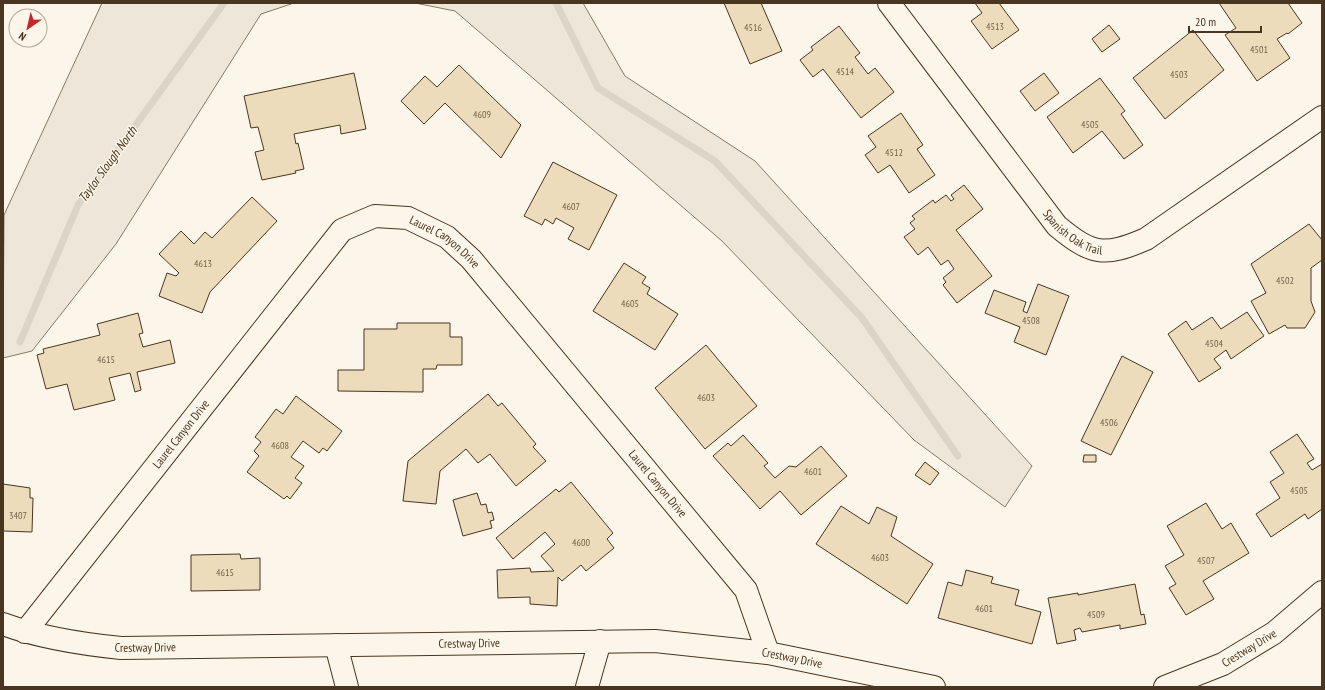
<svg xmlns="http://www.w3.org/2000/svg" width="1325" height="690" font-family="'PT Sans Narrow',sans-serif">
  <rect width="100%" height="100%" fill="#fbf6e9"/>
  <g fill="#ede6d9" stroke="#887966">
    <polygon points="102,3 294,3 261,14 116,244 32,351 3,358 4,215"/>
    <polygon points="415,3 583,3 625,76 755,161 1032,466 1005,507 914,440 722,241 455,11"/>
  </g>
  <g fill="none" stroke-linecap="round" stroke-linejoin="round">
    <g stroke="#dcd4c6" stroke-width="7">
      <polyline points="556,3 598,88 715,161 862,318 958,456"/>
      <polyline points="20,342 78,205 224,3"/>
    </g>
  </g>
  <g fill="#ecdcbc" stroke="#4a3520">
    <polygon points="724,3 761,3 782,51 750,64"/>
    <polygon points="975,3 999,3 1019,30 992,49 971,21 982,13"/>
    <polygon points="1219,3 1288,3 1302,23 1288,34 1287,33 1277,39 1290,58 1257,81 1225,35 1236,28"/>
    <polygon points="1109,25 1120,39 1102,52 1092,39"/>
    <polygon points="839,26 860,53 855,57 868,74 875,68 894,92 861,118 823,69 813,77 800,60 813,50 811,47"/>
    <polygon points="1193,30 1224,70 1165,119 1133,78"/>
    <polygon points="459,65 521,125 501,158 445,103 424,124 401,101 425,76 437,87"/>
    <polygon points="354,73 366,129 341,134 340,125 294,134 296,144 298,143 304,169 295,171 296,173 262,180 255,152 264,150 258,127 251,128 244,96"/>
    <polygon points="1044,73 1059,93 1035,111 1020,91"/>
    <polygon points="1100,78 1125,111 1121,114 1143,145 1124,159 1102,131 1073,153 1047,117"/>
    <polygon points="901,113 923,145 917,149 935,175 909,193 890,165 878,173 865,155 876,147 868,136"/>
    <polygon points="553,162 617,195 589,250 568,239 574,228 556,218 553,224 545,219 542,225 524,216"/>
    <polygon points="964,185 983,209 956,230 992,276 957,303 943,285 946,282 943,278 954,269 948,260 941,265 928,247 918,255 904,237 915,229 910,223 915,219 912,216 933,200 935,203 946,195 951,201 954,199 951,195"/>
    <polygon points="252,197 277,221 210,292 202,313 159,296 167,273 176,276 179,273 159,254 181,231 194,244 205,232 212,238"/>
    <polygon points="1309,224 1322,240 1322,260 1311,268 1311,301 1315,312 1305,328 1287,328 1285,325 1269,334 1251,301 1266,293 1251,264"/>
    <polygon points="624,263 646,277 642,283 650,288 647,294 678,314 655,350 593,311"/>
    <polygon points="1038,284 1069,296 1046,355 1014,342 1020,327 985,313 994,290 1026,302 1023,311 1027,313"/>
    <polygon points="1247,312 1264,336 1231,359 1226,350 1214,359 1221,368 1199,382 1168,334 1186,321 1192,330 1212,317 1221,329"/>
    <polygon points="138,313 143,333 139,334 143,347 170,340 175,363 137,372 141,390 135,392 130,373 109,378 115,400 74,410 67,384 46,389 37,355 44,353 43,349 100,335 97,324"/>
    <polygon points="397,323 450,323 450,337 462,337 462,365 437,365 436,369 423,369 423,392 338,391 338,370 364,370 364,329 397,329"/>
    <polygon points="706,345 757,406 705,449 655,388"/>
    <polygon points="1122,356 1153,372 1111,455 1081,441"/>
    <polygon points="488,394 498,406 502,403 536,444 533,447 546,461 516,486 490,454 478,463 466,449 440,471 436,504 403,501 408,461"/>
    <polygon points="296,396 342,431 327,451 323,448 319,453 303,441 291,457 304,466 295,478 302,483 290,499 287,496 284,499 247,472 259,456 254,451 261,442 255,437 276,409 283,414"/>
    <polygon points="1297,434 1314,459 1307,463 1312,470 1322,464 1322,509 1308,519 1305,514 1271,537 1256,514 1280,498 1270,482 1284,473 1270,452"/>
    <polygon points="743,435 768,463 764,466 775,478 789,466 796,467 821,446 847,476 801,515 780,491 760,509 713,456 728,443 731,446"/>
    <polygon points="1084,455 1096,455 1096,462 1083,462"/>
    <polygon points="925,462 939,473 930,485 915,475"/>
    <polygon points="571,482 613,533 607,539 614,548 586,571 581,565 562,581 558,577 557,606 530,604 530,597 498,598 497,570 530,568 531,572 554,571 541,556 555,544 545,532 513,559 496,538 556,489 559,492"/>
    <polygon points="3,484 30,488 30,498 33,498 32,532 3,531"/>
    <polygon points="477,493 481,505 486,504 488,513 492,512 494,520 490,521 492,528 463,536 453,500"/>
    <polygon points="1206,503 1222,529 1231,523 1249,553 1203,581 1214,599 1186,615 1169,588 1176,584 1165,566 1184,555 1167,526"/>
    <polygon points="841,506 869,524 877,507 897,517 891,536 933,564 907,604 816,544"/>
    <polygon points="240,554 241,559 260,558 260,590 191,591 191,555"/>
    <polygon points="966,570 993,577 991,583 1019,590 1015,605 1041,612 1032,644 938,618 948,582 962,586"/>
    <polygon points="1135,584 1141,615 1144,614 1146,624 1120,629 1120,625 1082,632 1080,628 1074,630 1076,640 1057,644 1048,598 1078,593 1078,595"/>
  </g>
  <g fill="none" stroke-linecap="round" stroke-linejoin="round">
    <defs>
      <g id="minor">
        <path id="s1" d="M889,3L1057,226C1092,255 1104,257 1146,239L1322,117"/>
        <path id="s2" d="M3,624C41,638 81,644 121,648L655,641L768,653L934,687"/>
        <path id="s3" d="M25,632L342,230L375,216L408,218L447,237L471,259L746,590L768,653"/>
        <polyline points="336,645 347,687"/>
        <polyline points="587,687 600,641"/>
        <path id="s4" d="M1165,687L1223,664L1274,633L1322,592"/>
      </g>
    </defs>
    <use href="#minor" stroke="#4a3520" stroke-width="24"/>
    <use href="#minor" stroke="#fbf6e9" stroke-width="22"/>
  </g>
  <g text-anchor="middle" stroke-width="3" stroke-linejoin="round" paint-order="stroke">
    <g font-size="10" fill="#725f47">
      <text x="995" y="30">4513</text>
      <text x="753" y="31">4516</text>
      <text x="1259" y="53">4501</text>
      <text x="845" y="75">4514</text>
      <text x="1179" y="78">4503</text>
      <text x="482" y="118">4609</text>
      <text x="1090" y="128">4505</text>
      <text x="894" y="156">4512</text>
      <text x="571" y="210">4607</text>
      <text x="203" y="267">4613</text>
      <text x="1285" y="284">4502</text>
      <text x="630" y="307">4605</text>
      <text x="1031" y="324">4508</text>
      <text x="1214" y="347">4504</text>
      <text x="106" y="363">4615</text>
      <text x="706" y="401">4603</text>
      <text x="1109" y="426">4506</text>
      <text x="280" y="449">4608</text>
      <text x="813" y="475">4601</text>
      <text x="1299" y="494">4505</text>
      <text x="18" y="519">3407</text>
      <text x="581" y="546">4600</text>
      <text x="880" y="561">4603</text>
      <text x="1206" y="564">4507</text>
      <text x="225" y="576">4615</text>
      <text x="984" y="612">4601</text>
      <text x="1096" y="618">4509</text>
    </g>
    <g font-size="12" fill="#4a3520" stroke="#fbf6e9">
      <text dy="4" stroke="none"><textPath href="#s1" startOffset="296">Spanish Oak Trail</textPath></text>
      <text dy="4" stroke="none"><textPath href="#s3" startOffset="625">Laurel Canyon Drive</textPath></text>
      <text dy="4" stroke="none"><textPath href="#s3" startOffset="252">Laurel Canyon Drive</textPath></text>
      <text dy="4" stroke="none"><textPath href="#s3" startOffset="949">Laurel Canyon Drive</textPath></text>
      <text dy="4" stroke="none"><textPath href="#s2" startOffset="469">Crestway Drive</textPath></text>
      <text dy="4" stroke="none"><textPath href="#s2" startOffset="145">Crestway Drive</textPath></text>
      <text dy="4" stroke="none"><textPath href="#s4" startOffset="93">Crestway Drive</textPath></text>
      <text dy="4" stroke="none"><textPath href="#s2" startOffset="793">Crestway Drive</textPath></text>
    </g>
    <g font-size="13" font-style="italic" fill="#4a3520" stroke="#fbf6e9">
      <text transform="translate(107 164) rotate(-54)" y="5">Taylor Slough North</text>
    </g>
  </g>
  <rect width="1325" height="690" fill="none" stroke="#4a3520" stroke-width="8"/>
  <g transform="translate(28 28) rotate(214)"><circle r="19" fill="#fbf6e9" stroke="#b4a999"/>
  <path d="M0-3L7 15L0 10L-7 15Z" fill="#c62828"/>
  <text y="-6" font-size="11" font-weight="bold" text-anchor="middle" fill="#4a3520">N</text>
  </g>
  <path d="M1189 26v6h72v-6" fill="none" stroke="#4a3520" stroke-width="2"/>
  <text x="1195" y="26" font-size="12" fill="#4a3520" stroke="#fbf6e9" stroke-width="3" paint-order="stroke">20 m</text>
</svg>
